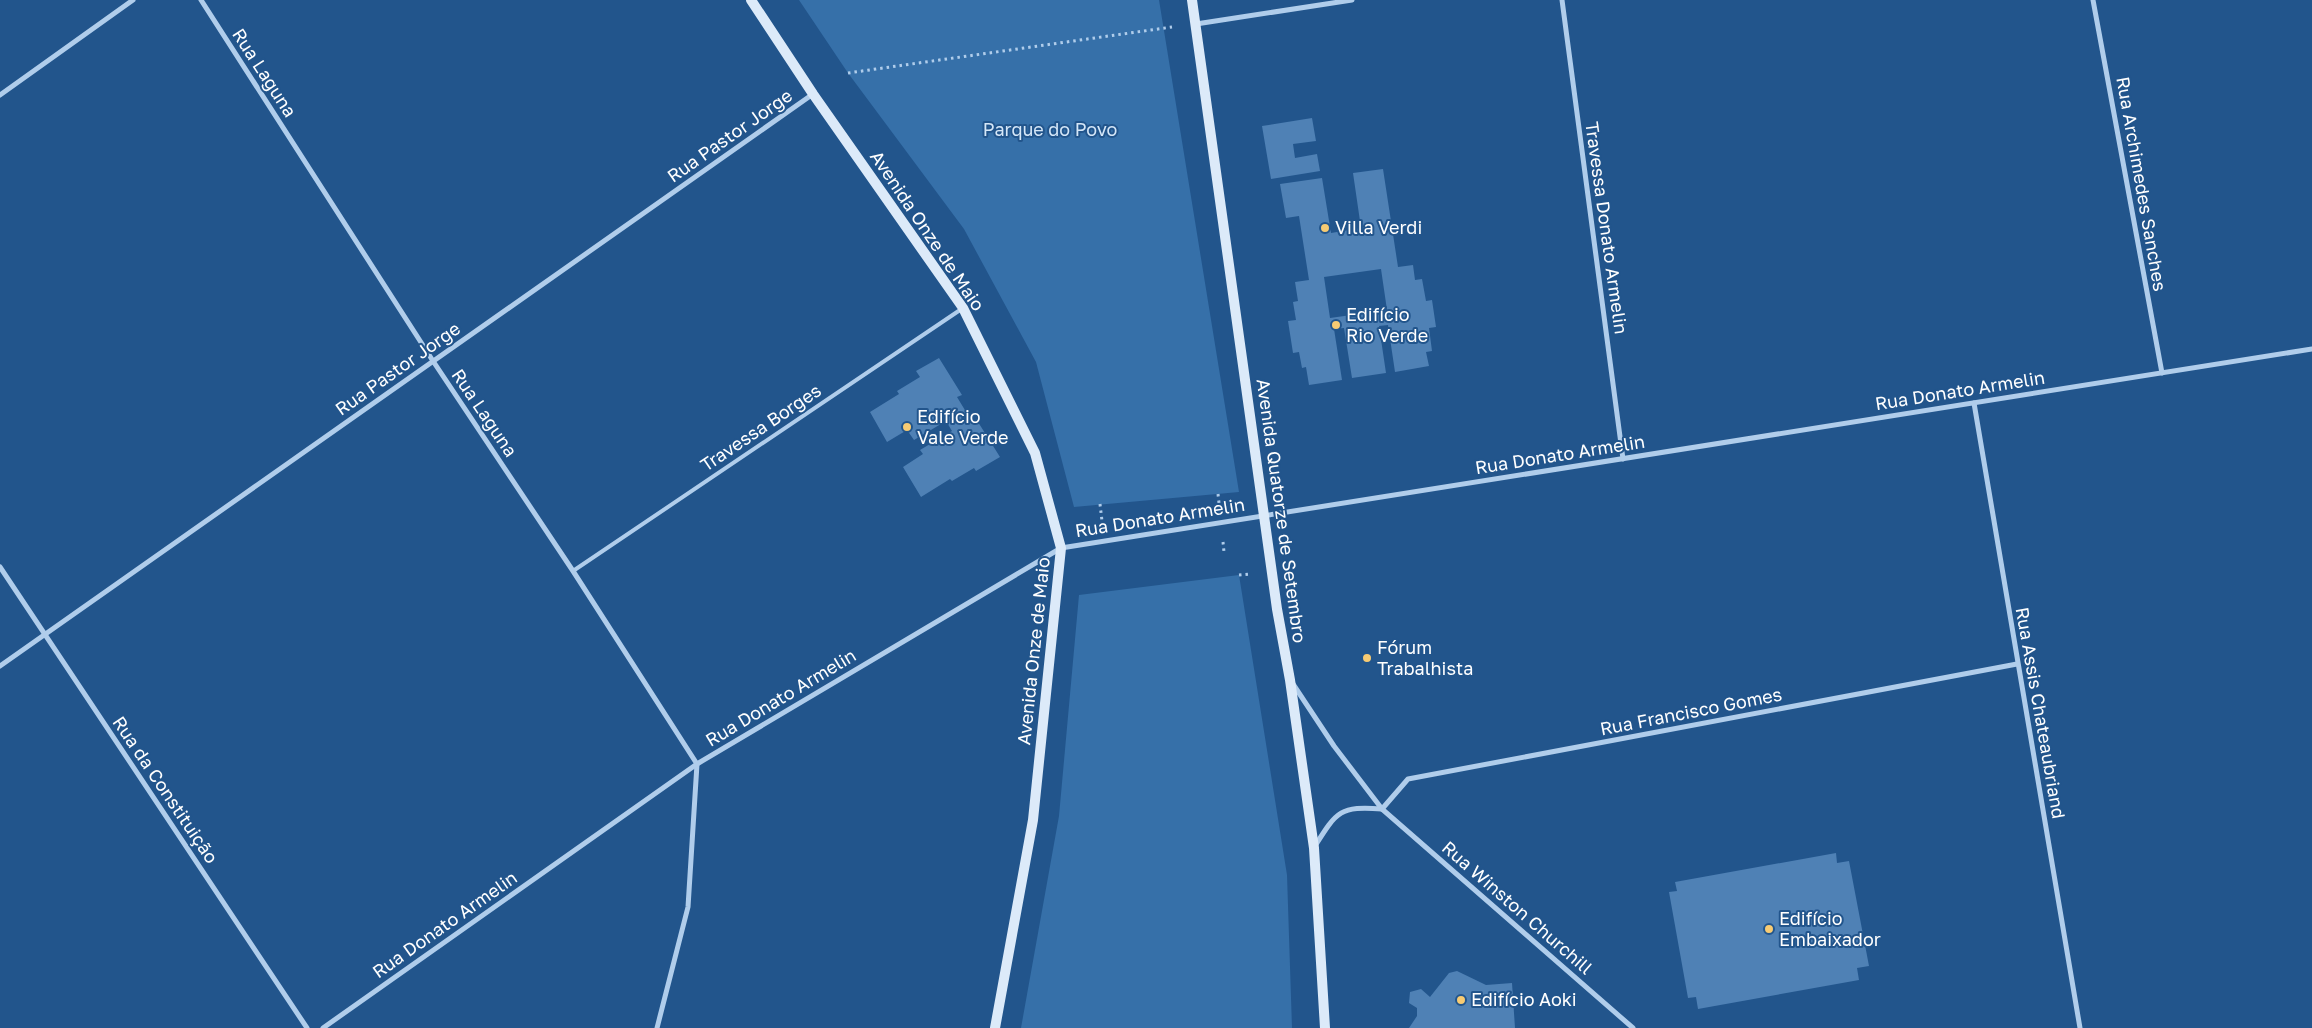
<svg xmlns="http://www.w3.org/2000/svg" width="2312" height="1028" font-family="'Golos Text',sans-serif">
  <rect width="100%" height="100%" fill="#22558c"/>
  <g fill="#3670a9">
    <polygon points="799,0 1159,0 1239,492 1074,507 1036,362 964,229 848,73"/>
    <polygon points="1239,575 1287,875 1292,1028 1021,1028 1059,816 1079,595"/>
  </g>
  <g fill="#4f81b5" fill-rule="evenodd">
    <polygon points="1312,118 1316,141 1293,144 1295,158 1317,154 1320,171 1271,179 1262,126"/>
    <path d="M1383,169L1398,267L1413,265L1415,280L1422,279L1426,301L1432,300L1436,327L1429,328L1432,351L1426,352L1429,366L1395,372L1388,325L1379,326L1386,373L1352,378L1344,328L1334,329L1342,380L1309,385L1306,367L1302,368L1299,352L1293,353L1288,321L1296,320L1293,302L1298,301L1295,282L1309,280L1299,216L1286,218L1280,184L1322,178L1331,233L1361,228L1353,173ZM1381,269L1387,310L1330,318L1324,277Z"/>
    <polygon points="939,358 962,395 957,397 974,425 978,422 1000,457 976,471 974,468 952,481 950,479 921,497 903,467 923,454 920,450 952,431 946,421 914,440 907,430 887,442 870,412 899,394 897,391 920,377 916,371"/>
    <polygon points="1836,853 1837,863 1849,861 1869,966 1857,968 1859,980 1698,1009 1696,997 1688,998 1669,892 1677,891 1675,882"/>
    <polygon points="1457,971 1486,985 1512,983 1515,1028 1409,1028 1417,1016 1417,1008 1409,1003 1410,992 1421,989 1430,997 1449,973"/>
  </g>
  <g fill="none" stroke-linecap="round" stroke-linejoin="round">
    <g stroke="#b0cdeb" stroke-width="3" stroke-dasharray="2.5 4" stroke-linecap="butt">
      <polyline points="848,73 1172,27"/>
      <polyline points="1218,494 1219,503"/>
      <polyline points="1100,504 1102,521"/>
      <polyline points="1223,542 1224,552"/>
      <polyline points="1239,575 1250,574"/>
    </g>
    <polyline stroke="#b0cdeb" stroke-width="4" points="573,571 963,308"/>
    <g stroke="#b0cdeb" stroke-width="5">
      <polyline points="201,0 433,361 573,571 697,764 688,907 657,1028"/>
      <polyline points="1562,0 1623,459"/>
      <polyline points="2093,0 2162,373"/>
      <polyline points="1196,24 1352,0"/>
      <polyline points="0,95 133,0"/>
      <polyline points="1974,403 2080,1028"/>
      <polyline points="0,567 307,1028"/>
      <polyline points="0,666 813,94"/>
      <polyline points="1293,684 1334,746 1382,809 1633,1028"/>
      <polyline points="1382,809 1408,779 2017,664"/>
      <path d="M1315,846C1337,811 1340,806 1382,809"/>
      <polyline points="323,1028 697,764 1061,548 2312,349"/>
    </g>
    <g stroke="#dceaf9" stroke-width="10">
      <polyline points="751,0 813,94 963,308 1035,453 1061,548 1033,820 995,1028"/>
      <polyline points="1192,0 1277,609 1290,680 1314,848 1325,1028"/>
    </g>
  </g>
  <g fill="#f7cb73" stroke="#22558c" stroke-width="2">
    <circle cx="1325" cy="228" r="5"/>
    <circle cx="1336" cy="325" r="5"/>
    <circle cx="907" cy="427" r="5"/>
    <circle cx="1367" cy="658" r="5"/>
    <circle cx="1769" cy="929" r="5"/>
    <circle cx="1461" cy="1000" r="5"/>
  </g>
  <g text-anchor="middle" stroke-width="4" stroke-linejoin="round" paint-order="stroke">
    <g font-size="18" fill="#fff" stroke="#22558c">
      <text transform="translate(264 73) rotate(57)" y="6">Rua Laguna</text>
      <text transform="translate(730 136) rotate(-35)" y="6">Rua Pastor Jorge</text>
      <text transform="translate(2141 184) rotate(80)" y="6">Rua Archimedes Sanches</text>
      <text transform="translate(1606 228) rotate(82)" y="6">Travessa Donato Armelin</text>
      <text transform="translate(927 231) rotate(56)" y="6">Avenida Onze de Maio</text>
      <text transform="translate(398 369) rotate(-35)" y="6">Rua Pastor Jorge</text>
      <text transform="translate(1960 391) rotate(-9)" y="6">Rua Donato Armelin</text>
      <text transform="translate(484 413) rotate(56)" y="6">Rua Laguna</text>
      <text transform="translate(761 428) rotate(-34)" y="6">Travessa Borges</text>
      <text transform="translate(1560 455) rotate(-9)" y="6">Rua Donato Armelin</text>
      <text transform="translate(1281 511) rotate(82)" y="6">Avenida Quatorze de Setembro</text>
      <text transform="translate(1160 518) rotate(-9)" y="6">Rua Donato Armelin</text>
      <text transform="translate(1034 651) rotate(-84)" y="6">Avenida Onze de Maio</text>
      <text transform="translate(781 698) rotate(-31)" y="6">Rua Donato Armelin</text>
      <text transform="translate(1691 712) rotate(-11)" y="6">Rua Francisco Gomes</text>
      <text transform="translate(2040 713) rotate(80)" y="6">Rua Assis Chateaubriand</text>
      <text transform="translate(165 790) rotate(56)" y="6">Rua da Constituição</text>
      <text transform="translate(1517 908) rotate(41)" y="6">Rua Winston Churchill</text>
      <text transform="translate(445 925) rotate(-35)" y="6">Rua Donato Armelin</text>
    </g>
    <g font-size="18" fill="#d5e7f8" stroke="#22558c">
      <text x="1050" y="136">Parque do Povo</text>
    </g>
    <g font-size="18" fill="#fff" stroke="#22558c" text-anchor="start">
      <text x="1335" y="234">Villa Verdi</text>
      <text x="1346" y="321">Edifício<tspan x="1346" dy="21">Rio Verde</tspan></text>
      <text x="917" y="423">Edifício<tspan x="917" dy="21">Vale Verde</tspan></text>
      <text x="1377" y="654">Fórum<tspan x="1377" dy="21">Trabalhista</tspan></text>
      <text x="1779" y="925">Edifício<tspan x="1779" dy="21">Embaixador</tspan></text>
      <text x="1471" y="1006">Edifício Aoki</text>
    </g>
  </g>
</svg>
